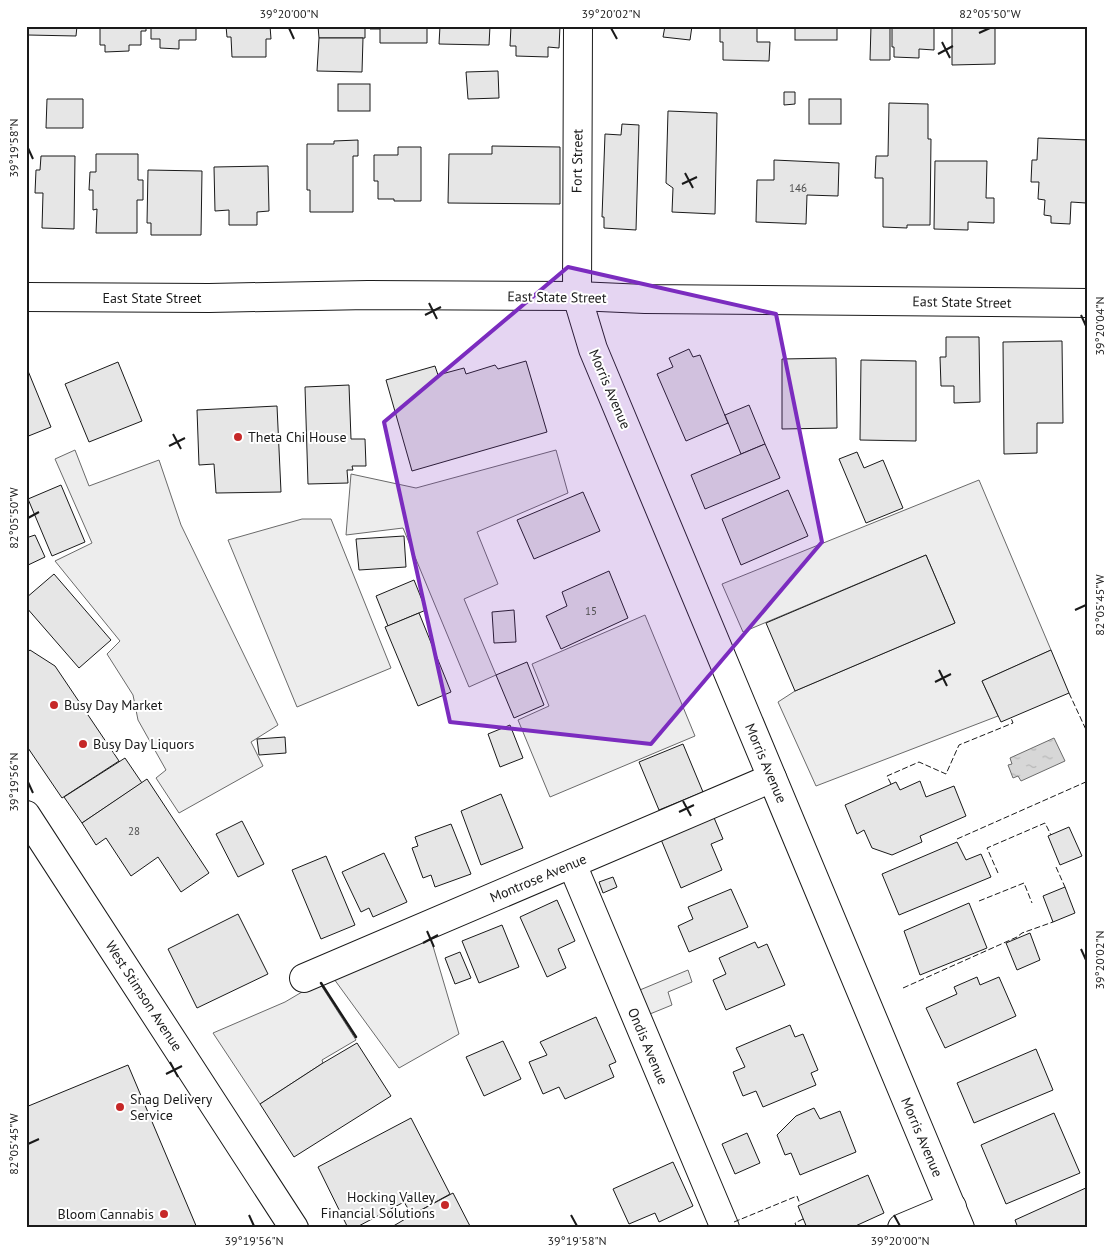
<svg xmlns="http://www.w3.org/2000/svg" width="1114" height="1254" font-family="'PT Sans',sans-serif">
  <defs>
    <pattern id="water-ripples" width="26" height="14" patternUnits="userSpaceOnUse" patternTransform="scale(1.25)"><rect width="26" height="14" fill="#d7d7d7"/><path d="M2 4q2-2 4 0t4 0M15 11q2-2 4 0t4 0" fill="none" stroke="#b8b8b8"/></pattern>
  </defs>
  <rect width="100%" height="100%" fill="#fff"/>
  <g fill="#ededed" stroke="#6a6a6a">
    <polygon points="75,450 89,486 159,460 181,525 278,725 251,742 263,766 179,813 156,778 166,770 138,720 133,695 107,654 120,641 55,561 92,543 55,459"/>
    <polygon points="556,450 568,493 477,532 498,584 464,599 496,675 469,687 403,528 346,535 351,474 416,488"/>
    <polygon points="979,480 1051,650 982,681 998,716 816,786 778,702 795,691 955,623 926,555 743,632 722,584"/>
    <polygon points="302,519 331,519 391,668 297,707 228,540"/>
    <polygon points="645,615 695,736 550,797 518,720 549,706 532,664"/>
    <polygon points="430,936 459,1034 399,1068 334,979"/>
    <polygon points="688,970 692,982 668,992 672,1005 645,1016 635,992"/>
    <polygon points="319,982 356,1040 322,1060 323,1063 260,1104 213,1033 285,1002"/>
  </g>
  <polygon fill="url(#water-ripples)" stroke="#6a6a6a" points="1054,738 1065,761 1021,781 1018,776 1013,778 1008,765 1012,764 1010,758"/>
  <g fill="#e6e6e6" stroke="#1a1a1a">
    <polygon points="28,26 77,26 76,36 28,35"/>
    <polygon points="100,26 146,26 146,31 141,31 141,45 129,45 129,51 105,52 105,45 100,45"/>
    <polygon points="151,26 196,26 196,40 179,40 179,49 160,48 160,39 151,39"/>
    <polygon points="226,26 270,26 271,39 266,39 266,57 232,57 231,37 227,37"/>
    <polygon points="318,26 365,26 365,38 319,38"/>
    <polygon points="370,26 427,26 427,43 380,43 380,29 370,29"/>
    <polygon points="440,26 490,26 489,45 439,44"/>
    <polygon points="511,26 560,26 559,48 548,47 548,57 516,56 516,46 510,46"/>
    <polygon points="665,26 692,26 690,40 663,37"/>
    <polygon points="720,26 757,26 757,42 770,42 769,61 723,60 723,42 720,42"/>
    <rect x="795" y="26" width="42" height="14"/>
    <polygon points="871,26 890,26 890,60 870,60"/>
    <polygon points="892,26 934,26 934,50 919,49 919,58 894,57 894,47 892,47"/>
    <polygon points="952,26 995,26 995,64 952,65"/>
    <polygon points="319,38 363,38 362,72 317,71"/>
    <polygon points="498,71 499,98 468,99 466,72"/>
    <rect x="338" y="84" width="32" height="27"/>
    <polygon points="784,92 795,92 795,104 784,105"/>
    <polygon points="47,99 83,99 83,128 46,128"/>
    <rect x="809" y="99" width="32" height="25"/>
    <polygon points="889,103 928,104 928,139 931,139 930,225 907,225 907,228 883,227 883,178 875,178 876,156 888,156"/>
    <polygon points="668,111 717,113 715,214 672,212 673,188 666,183"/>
    <polygon points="622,124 639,125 636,230 604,228 604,217 602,217 605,134 621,135"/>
    <polygon points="1038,138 1088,140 1086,203 1071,202 1070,224 1051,223 1051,216 1044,215 1045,200 1038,199 1039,182 1031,182 1032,160 1037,160"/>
    <polygon points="358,140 358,156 353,156 353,212 310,212 310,190 307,190 307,144 334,144 334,141"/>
    <polygon points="492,146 560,147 560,204 448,203 449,154 492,154"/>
    <polygon points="398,147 421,147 421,201 394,201 394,199 378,199 378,181 374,181 374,155 398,155"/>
    <polygon points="96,154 138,154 138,180 143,180 143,200 137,200 137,233 96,233 97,209 93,210 93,190 89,190 90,172 96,172"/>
    <polygon points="41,156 75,156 74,229 42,228 43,193 35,193 36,170 40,170"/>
    <polygon points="774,160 839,163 838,196 807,195 806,224 756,222 757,180 774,180"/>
    <polygon points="935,161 987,161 986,198 994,198 994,223 968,222 968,230 934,229"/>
    <polygon points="268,166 269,211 257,212 257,225 229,225 229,210 215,211 214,167"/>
    <polygon points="148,170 202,171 201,235 151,235 151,223 147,223"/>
    <polygon points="946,337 979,337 980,402 954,403 954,386 941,386 940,357 946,357"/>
    <polygon points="1062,341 1063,423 1037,423 1037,453 1004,454 1003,342"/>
    <polygon points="689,349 693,357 700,355 728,423 686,441 657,374 673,367 669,358"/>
    <polygon points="836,358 837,428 782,429 782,359"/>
    <polygon points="861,360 916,361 916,441 860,440"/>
    <polygon points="526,361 547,432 412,471 386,380 435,366 438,375 464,368 466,374 495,365 498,369"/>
    <polygon points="118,362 142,421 89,442 65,384"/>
    <polygon points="26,366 51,427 26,437"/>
    <polygon points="349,385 351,439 365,439 366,466 352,466 353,470 347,470 348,483 308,484 305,387"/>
    <polygon points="749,405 765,444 741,454 725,415"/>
    <polygon points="277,406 281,492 216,493 214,464 199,465 197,410"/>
    <polygon points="765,444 780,478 705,509 691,475"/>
    <polygon points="857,452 864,468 883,460 903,508 866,523 839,459"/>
    <polygon points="61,485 85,542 52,556 28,499"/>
    <polygon points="788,490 808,536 741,565 722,519"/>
    <polygon points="583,492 600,531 534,559 517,520"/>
    <polygon points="35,535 45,557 26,566 26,538"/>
    <polygon points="404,536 406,567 359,570 356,539"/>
    <polygon points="926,555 955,623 795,691 766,623"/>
    <polygon points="609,571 628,618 561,649 546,616 567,606 562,592"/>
    <polygon points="54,574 111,640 79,668 26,607 26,598"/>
    <polygon points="414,580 426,610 388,626 376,596"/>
    <polygon points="514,610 516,642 494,643 492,612"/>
    <polygon points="419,613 451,692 418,706 385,627"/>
    <polygon points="30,650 55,666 119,761 62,798 26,745 26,653"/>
    <polygon points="1051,650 1069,693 1001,722 982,681"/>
    <polygon points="527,662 544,705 514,718 496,675"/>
    <polygon points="510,725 523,758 500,767 488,734"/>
    <polygon points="285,737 286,753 259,755 257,739"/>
    <polygon points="683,744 703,792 659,810 639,762"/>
    <polygon points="125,758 142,783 82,823 64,797"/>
    <polygon points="147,779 209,873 181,892 158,857 131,876 106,838 96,845 82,823"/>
    <polygon points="920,781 926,797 954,786 966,816 920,836 922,842 892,855 872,848 864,830 857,834 845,805 896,782 900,790"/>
    <polygon points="501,794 523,848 481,865 461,811"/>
    <polygon points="712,813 723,839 711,844 722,870 681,888 660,837"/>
    <polygon points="242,821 264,864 238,877 216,834"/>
    <polygon points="451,824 471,874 435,887 431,875 423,878 412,848 418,846 415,837"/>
    <polygon points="1069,827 1082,856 1060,865 1048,836"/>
    <polygon points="957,842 966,860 981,854 991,877 899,915 882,874"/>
    <polygon points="384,853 407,902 373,917 369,908 361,912 342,872"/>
    <polygon points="326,856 355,925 321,939 292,870"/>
    <polygon points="613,877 617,887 603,893 599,882"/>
    <polygon points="1065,887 1075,913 1053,922 1043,896"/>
    <polygon points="731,889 748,927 689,952 678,926 693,919 688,907"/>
    <polygon points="557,900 575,941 558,949 566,968 547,977 520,917"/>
    <polygon points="969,903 987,948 920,975 904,931"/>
    <polygon points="238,914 268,974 197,1008 168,949"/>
    <polygon points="502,925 519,967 479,983 462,941"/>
    <polygon points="1030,933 1040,960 1017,970 1006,943"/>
    <polygon points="755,942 758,948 767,944 785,985 726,1010 713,980 726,974 719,958"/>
    <polygon points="460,952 471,978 455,984 445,958"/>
    <polygon points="977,977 980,985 999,977 1016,1016 945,1048 926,1008 957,994 954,987"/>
    <polygon points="596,1017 616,1062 609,1065 614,1077 565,1099 559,1087 543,1094 529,1062 547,1055 540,1042"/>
    <polygon points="790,1025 795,1037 803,1034 818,1070 811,1073 816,1085 763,1107 756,1091 743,1096 733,1072 745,1067 736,1048"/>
    <polygon points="503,1041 521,1079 484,1096 466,1057"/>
    <polygon points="357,1043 391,1096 294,1157 260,1104 323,1063"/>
    <polygon points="1036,1049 1053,1090 974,1123 957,1083"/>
    <polygon points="128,1065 197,1228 26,1228 26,1107"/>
    <polygon points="814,1108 820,1119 840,1111 856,1152 800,1175 791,1153 785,1155 777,1135 796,1116"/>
    <polygon points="1054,1113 1080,1173 1006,1204 981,1145"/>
    <polygon points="411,1118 450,1194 412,1215 404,1202 355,1228 348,1228 318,1167"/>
    <polygon points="747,1133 760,1163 735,1174 722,1144"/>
    <polygon points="673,1162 693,1206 659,1222 655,1213 629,1224 613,1189"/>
    <polygon points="868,1175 884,1213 851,1228 807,1228 798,1206"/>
    <polygon points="1088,1187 1088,1228 1018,1228 1015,1220"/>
    <polygon points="453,1193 471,1228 390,1228 412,1215"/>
  </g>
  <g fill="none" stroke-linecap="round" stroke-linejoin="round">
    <defs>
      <g id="minor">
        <polyline points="578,26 577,296 593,349 960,1228"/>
        <polyline points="572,864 725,1228"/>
        <polyline points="304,978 772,778"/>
        <polyline points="902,1228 952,1207"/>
      </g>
      <g id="major">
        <polyline points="26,297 209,298 368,295 577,296 645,299 1088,303"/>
        <polyline points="26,815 294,1228"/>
      </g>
    </defs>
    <use href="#minor" stroke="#1a1a1a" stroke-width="30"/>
    <use href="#major" stroke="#1a1a1a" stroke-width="30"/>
    <use href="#minor" stroke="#fff" stroke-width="28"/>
    <use href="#major" stroke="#fff" stroke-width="28"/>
    <g stroke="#1a1a1a" stroke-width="1" stroke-dasharray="6 2.5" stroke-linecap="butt">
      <polyline points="1069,693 1088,734"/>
      <polyline points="891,784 887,776 919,762 946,774 959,745 1013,723 1011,718"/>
      <polyline points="957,839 1088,781"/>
      <polyline points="1056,867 1065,887"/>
      <polyline points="998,873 987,848 1045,823 1051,835"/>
      <polyline points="979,901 1024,883 1032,903"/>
      <polyline points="903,988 1017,937 1022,933 1053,922"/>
      <polyline points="734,1222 797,1196 800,1204"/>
      <polyline points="797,1228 795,1223 803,1219"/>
    </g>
    <g stroke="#1a1a1a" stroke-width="2.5">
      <polyline points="26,648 27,649"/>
      <polyline points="321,983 356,1037"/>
    </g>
  </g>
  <path fill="#7b2cbf" fill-opacity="0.2" stroke="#7b2cbf" stroke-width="4" stroke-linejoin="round" d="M568,267L776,314L822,542L651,744L450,722L384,422Z"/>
  <path fill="none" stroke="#1a1a1a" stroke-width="2" d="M289,28L294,39M611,28L617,39M979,33L990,28M942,42L950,58M938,54L953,46M28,148L33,159M685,173L693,188M682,184L697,177M429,303L437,319M425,315L441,307M1081,315L1086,326M173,434L181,449M169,446L185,438M28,518L39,512M1075,610L1086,605M939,670L947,686M935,682L951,674M28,782L33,793M683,801L691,816M679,812L694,805M427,931L434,947M423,943L438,935M1081,949L1086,960M170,1062L178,1077M166,1074L182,1066M28,1144L39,1139M249,1215L254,1226M571,1215L577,1226M894,1215L900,1226"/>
  <g fill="#c62828" stroke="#fff" stroke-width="2">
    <circle cx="238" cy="437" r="5"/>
    <circle cx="54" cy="705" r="5"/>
    <circle cx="83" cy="744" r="5"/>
    <circle cx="120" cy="1107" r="5"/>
    <circle cx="445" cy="1205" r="5"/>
    <circle cx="164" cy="1214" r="5"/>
  </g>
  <g text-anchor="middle" stroke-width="4" stroke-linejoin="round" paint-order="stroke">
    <g font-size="11" fill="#4d4d4d">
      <text x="798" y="192">146</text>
      <text x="591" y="615">15</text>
      <text x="134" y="835">28</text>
    </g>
    <g font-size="14" fill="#1a1a1a" stroke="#fff">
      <text transform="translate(577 161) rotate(-89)" y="5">Fort Street</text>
      <text transform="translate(557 297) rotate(1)" y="5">East State Street</text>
      <text x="152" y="303">East State Street</text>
      <text transform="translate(962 302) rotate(1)" y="5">East State Street</text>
      <text transform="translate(610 389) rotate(67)" y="5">Morris Avenue</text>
      <text transform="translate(766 763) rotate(67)" y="5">Morris Avenue</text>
      <text transform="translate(538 878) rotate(-23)" y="5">Montrose Avenue</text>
      <text transform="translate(144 996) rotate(57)" y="5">West Stimson Avenue</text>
      <text transform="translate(648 1046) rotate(67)" y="5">Ondis Avenue</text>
      <text transform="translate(922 1137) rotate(67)" y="5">Morris Avenue</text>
    </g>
    <g font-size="14" fill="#1a1a1a" stroke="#fff" text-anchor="start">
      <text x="248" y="442">Theta Chi House</text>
      <text x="64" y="710">Busy Day Market</text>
      <text x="93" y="749">Busy Day Liquors</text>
      <text x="130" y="1104">Snag Delivery<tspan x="130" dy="16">Service</tspan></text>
      <text x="435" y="1202" text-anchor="end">Hocking Valley<tspan x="435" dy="16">Financial Solutions</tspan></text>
      <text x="154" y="1219" text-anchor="end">Bloom Cannabis</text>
    </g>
  </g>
  <rect width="1114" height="1254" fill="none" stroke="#ffffff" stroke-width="55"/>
  <rect x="28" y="28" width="1058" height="1198" fill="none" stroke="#1a1a1a" stroke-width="2"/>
  <g font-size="12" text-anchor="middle" fill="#1a1a1a">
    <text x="289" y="18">39°20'00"N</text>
    <text x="611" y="18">39°20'02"N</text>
    <text x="990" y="18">82°05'50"W</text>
    <text transform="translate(14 148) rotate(-90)" y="4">39°19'58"N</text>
    <text transform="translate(1100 326) rotate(-90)" y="4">39°20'04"N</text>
    <text transform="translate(14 518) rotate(-90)" y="4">82°05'50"W</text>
    <text transform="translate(1100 605) rotate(-90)" y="4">82°05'45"W</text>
    <text transform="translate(14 782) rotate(-90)" y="4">39°19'56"N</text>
    <text transform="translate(1100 960) rotate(-90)" y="4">39°20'02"N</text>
    <text transform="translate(14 1144) rotate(-90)" y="4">82°05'45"W</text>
    <text x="254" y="1245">39°19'56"N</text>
    <text x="577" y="1245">39°19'58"N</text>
    <text x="900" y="1245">39°20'00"N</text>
  </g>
</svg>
